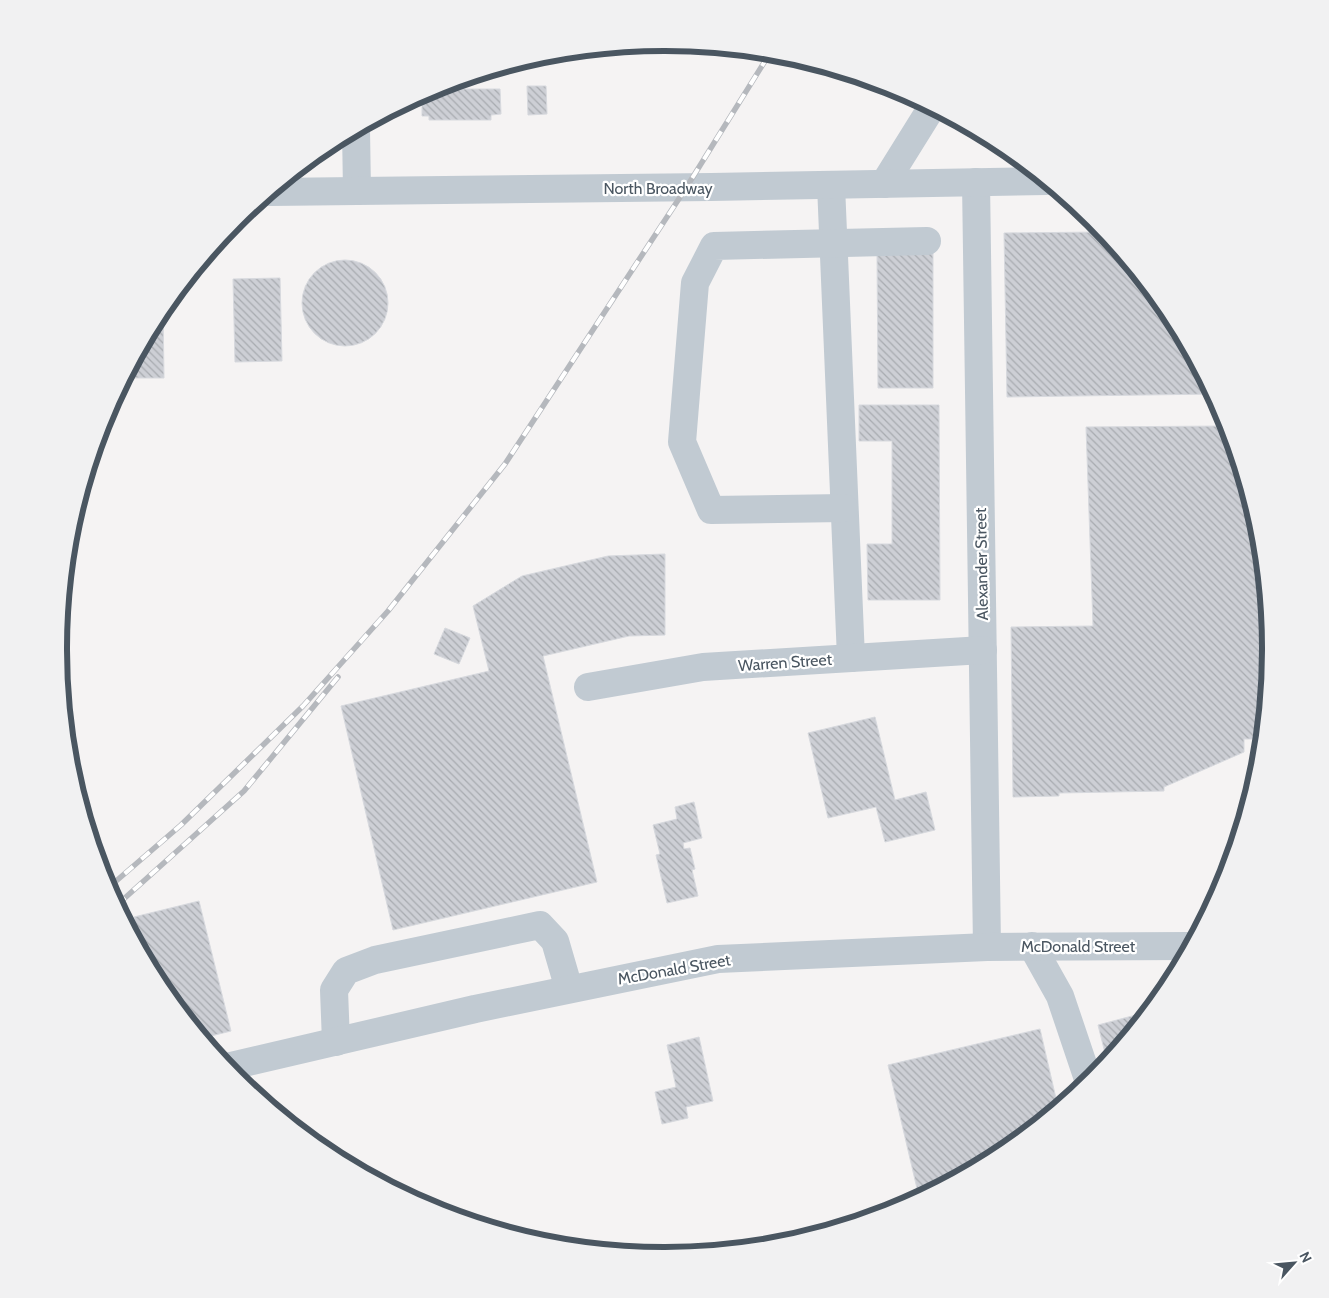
<svg xmlns="http://www.w3.org/2000/svg" width="1329" height="1298" font-family="Cabin,sans-serif">
  <defs>
    <pattern id="building-back-hatch" width="6" height="6" patternUnits="userSpaceOnUse" patternTransform="scale(1.25)"><rect width="6" height="6" fill="#cdcfd5"/><path d="M-1 5l2 2M0 0l6 6M5-1l2 2" fill="none" stroke="#a8abb0"/></pattern>
  </defs>
  <rect width="100%" height="100%" fill="#f5f3f3"/>
  <g fill="url(#building-back-hatch)" stroke="#d7d9de">
    <polygon points="490,71 490,78 466,78"/>
    <polygon points="527,86 546,86 547,114 528,115"/>
    <polygon points="432,89 500,89 501,114 491,115 491,120 429,120 429,116 422,116 422,94 431,94"/>
    <polygon points="1103,232 1169,312 1213,394 1007,397 1004,233"/>
    <polygon points="877,253 933,253 933,388 878,388"/>
    <circle cx="345" cy="303" r="43"/>
    <polygon points="280,278 282,361 235,362 233,279"/>
    <polygon points="163,309 164,378 125,378 160,312"/>
    <polygon points="859,405 939,405 940,600 868,600 867,544 892,544 892,441 859,441"/>
    <polygon points="1228,426 1259,531 1271,649 1262,739 1244,739 1244,752 1164,787 1164,791 1059,793 1059,796 1013,797 1011,627 1093,626 1086,427"/>
    <polygon points="665,554 665,635 629,636 543,656 597,882 393,930 341,706 489,671 473,606 522,576 608,556"/>
    <polygon points="445,628 470,638 459,664 434,654"/>
    <polygon points="875,717 895,800 926,792 935,830 885,842 876,807 828,818 808,733"/>
    <polygon points="694,802 702,838 683,843 684,849 690,848 695,869 692,870 698,896 667,903 656,855 660,854 653,825 677,819 675,807"/>
    <polygon points="199,901 231,1031 203,1038 160,986 143,954 134,917"/>
    <polygon points="1147,1012 1107,1061 1098,1025"/>
    <polygon points="1040,1029 1058,1107 1001,1153 919,1197 888,1065"/>
    <polygon points="699,1037 713,1101 686,1107 688,1118 662,1124 655,1092 676,1087 667,1045"/>
  </g>
  <g fill="none" stroke-linecap="round" stroke-linejoin="round">
    <g stroke="#c1cad2" stroke-width="28">
      <polyline points="356,130 357,191"/>
      <polyline points="976,182 987,947"/>
      <polyline points="884,184 932,107"/>
      <polyline points="831,185 851,658"/>
      <polyline points="270,192 711,187 1046,181"/>
      <polyline points="844,508 711,510 682,442 695,283 714,246 927,241"/>
      <polyline points="588,687 703,667 983,650"/>
      <polyline points="1032,946 1060,996 1089,1082"/>
      <polyline points="336,1042 334,990 346,971 375,960 540,925 555,941 569,989"/>
      <polyline points="227,1067 475,1009 718,959 987,947 1190,946"/>
    </g>
    <defs>
      <g id="rail">
        <polyline points="108,888 181,825 303,706 388,611 505,464 686,188 770,53"/>
        <polyline points="117,905 244,791 338,677"/>
      </g>
    </defs>
    <use href="#rail" stroke="#b5b8bd" stroke-width="5.5"/>
    <use href="#rail" stroke="#fff" stroke-width="4" stroke-dasharray="11" stroke-linecap="butt"/>
  </g>
  <g text-anchor="middle" stroke-width="4.5" stroke-linejoin="round" paint-order="stroke">
    <g font-size="16" fill="#4a5661" stroke="#fff">
      <text x="658" y="194">North Broadway</text>
      <text transform="translate(981 564) rotate(-91)" y="6">Alexander Street</text>
      <text transform="translate(785 662) rotate(-4)" y="6">Warren Street</text>
      <text x="1078" y="952">McDonald Street</text>
      <text transform="translate(674 969) rotate(-10)" y="6">McDonald Street</text>
    </g>
  </g>
  <path d="M0 0H1329V1298H0ZM664 51H665A597 597 0 0 1 1262 648V650A597 597 0 0 1 665 1247H664A597 597 0 0 1 67 650V648A597 597 0 0 1 664 51Z" fill="#f1f1f2" fill-rule="evenodd"/>
  <path fill="none" stroke="#4a5661" stroke-width="6" d="M664 51H665A597 597 0 0 1 1262 648V650A597 597 0 0 1 665 1247H664A597 597 0 0 1 67 650V648A597 597 0 0 1 664 51Z"/>
  <g transform="translate(1294 1263) rotate(63)" stroke="#ffffff" stroke-width="4" paint-order="stroke">
  <path d="M0-4L9 19L0 12L-9 19Z" fill="#4a5661"/>
  <text y="-8" font-size="14" font-weight="bold" text-anchor="middle" fill="#4a5661">N</text>
  </g>
</svg>
